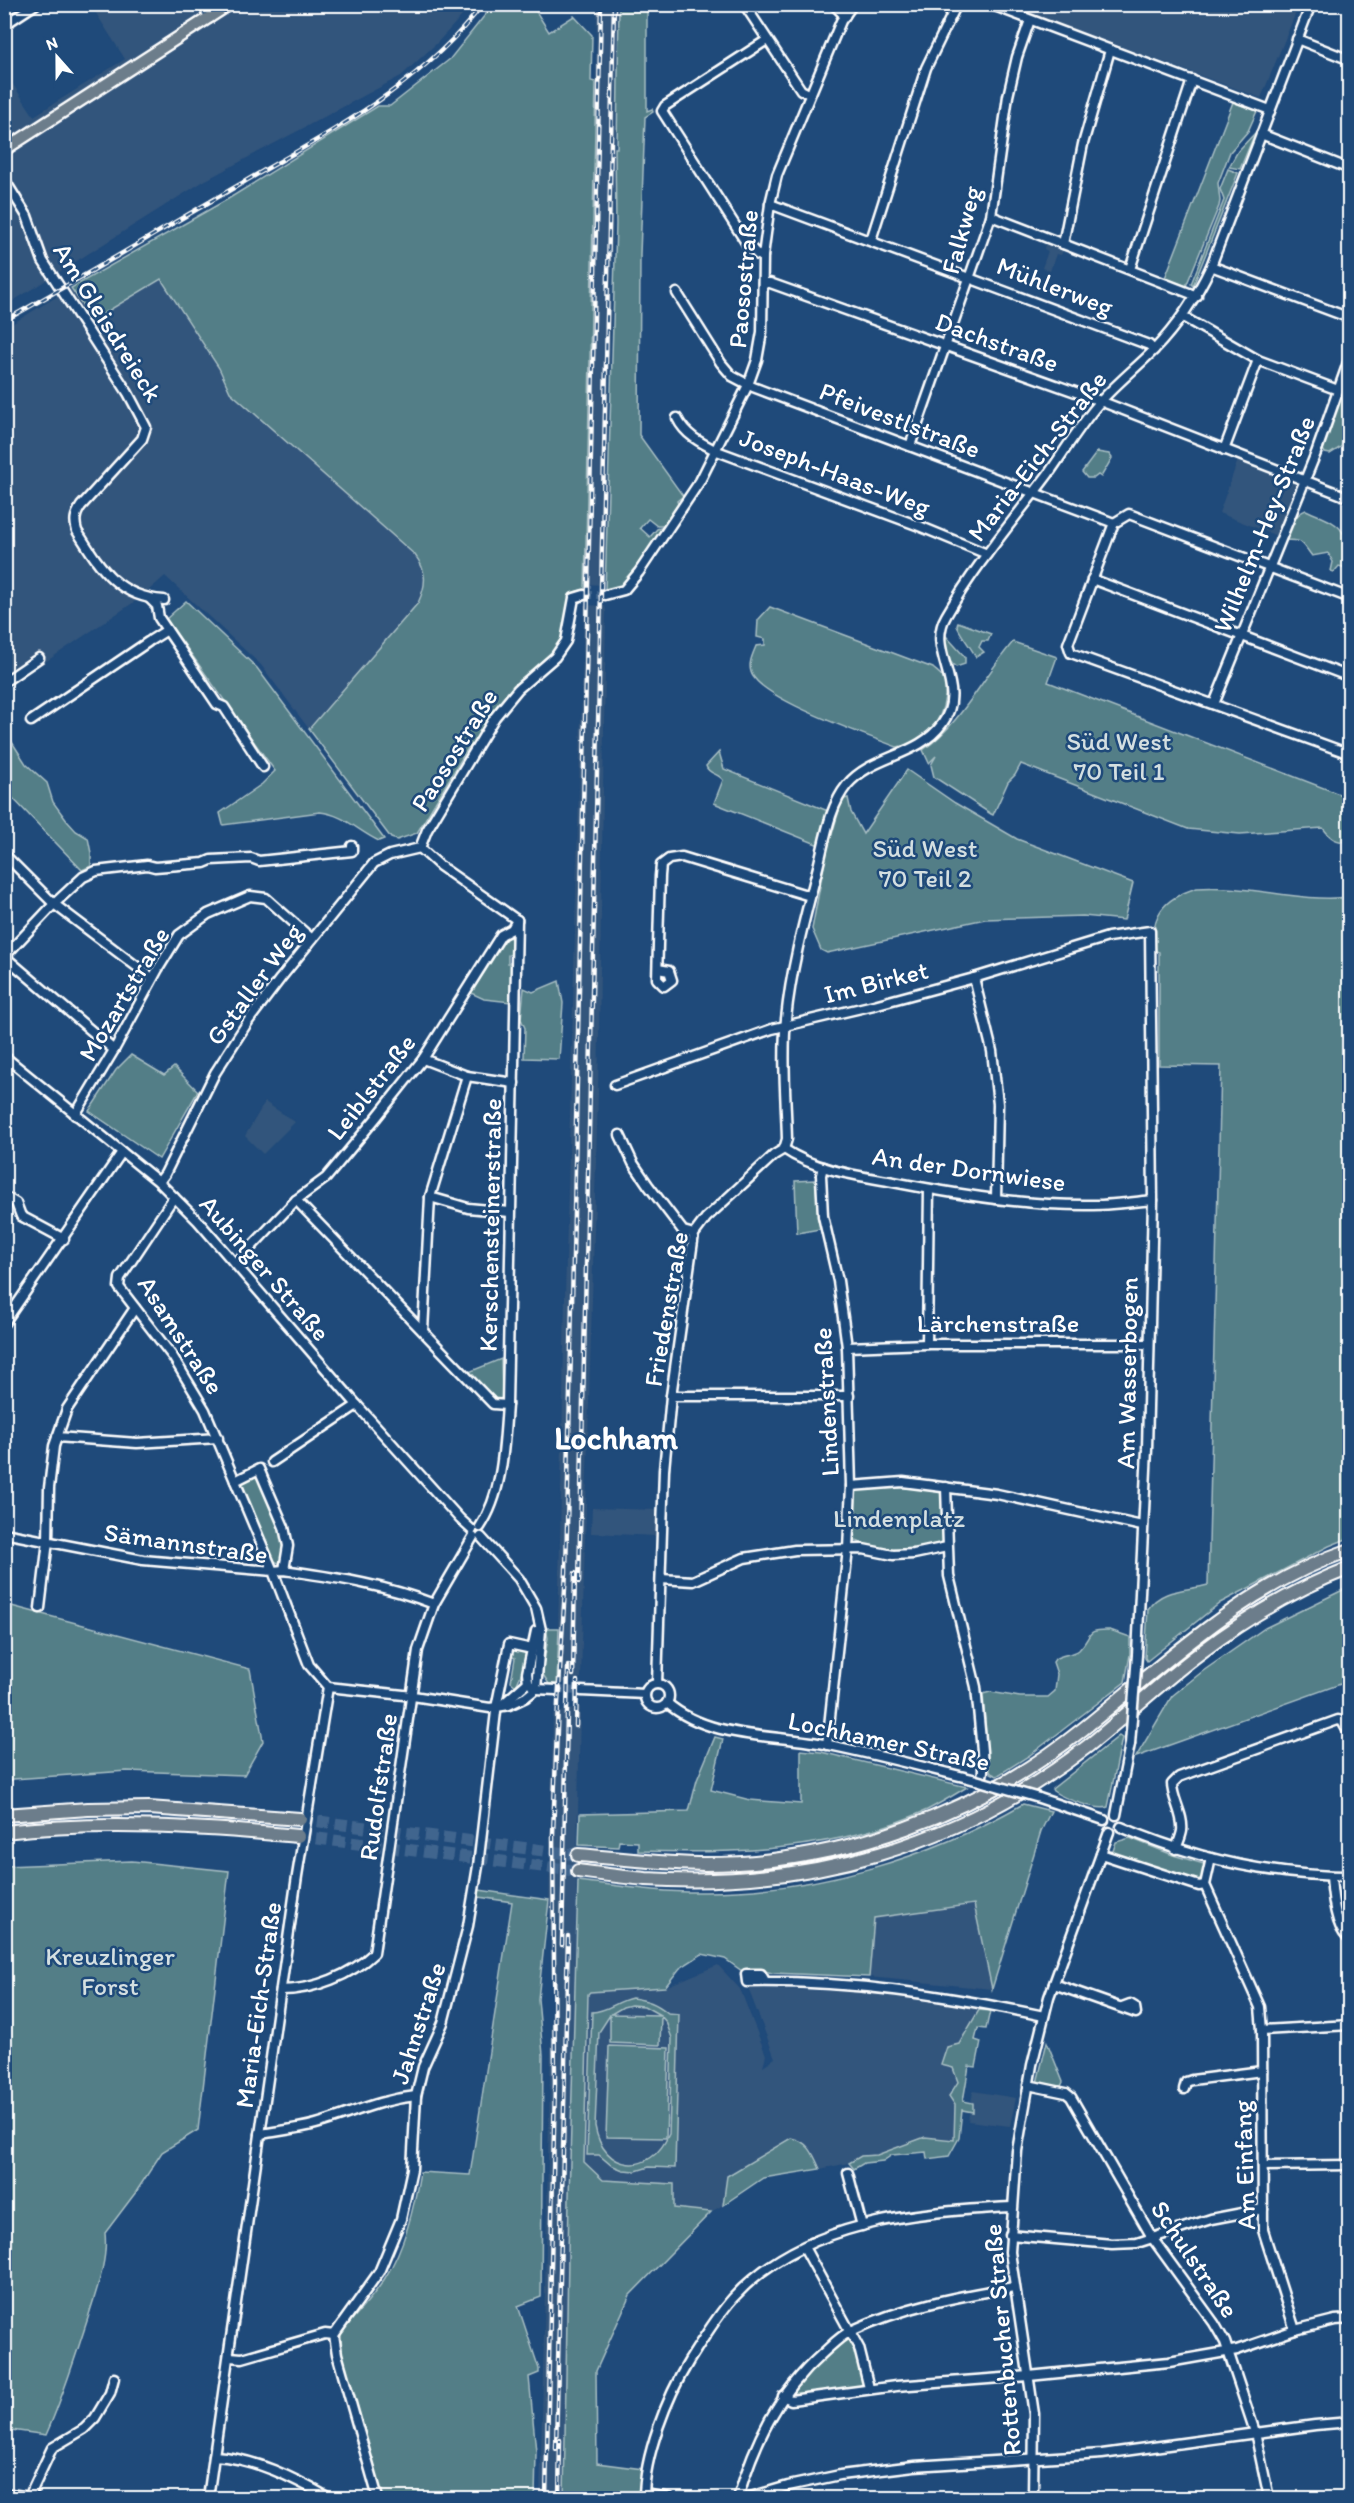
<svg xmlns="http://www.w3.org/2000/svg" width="1354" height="2503" font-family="Itim,sans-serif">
  <rect width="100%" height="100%" fill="#1f4a7a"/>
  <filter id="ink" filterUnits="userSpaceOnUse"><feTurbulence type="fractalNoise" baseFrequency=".0167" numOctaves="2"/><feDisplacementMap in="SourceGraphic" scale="12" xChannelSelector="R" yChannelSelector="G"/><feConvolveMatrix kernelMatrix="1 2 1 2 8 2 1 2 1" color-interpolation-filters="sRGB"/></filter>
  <g filter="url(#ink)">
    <g fill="#32547b">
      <polygon points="103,5 472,5 436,44 401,76 204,181 5,306 4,71 34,116 125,59 94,10"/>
      <polygon points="597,5 619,5 604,585 585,584"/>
      <polygon points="1008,5 1299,5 1261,98"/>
      <polygon points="1045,244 1063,251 1061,255 1056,254 1050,271 1042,268 1048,251 1044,249"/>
      <polygon points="161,279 219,368 230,392 415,555 425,574 425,588 418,603 309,729 261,665 165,576 140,598 38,667 31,658 5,675 5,328 71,288 93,320"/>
      <polygon points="1238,460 1296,483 1297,487 1277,536 1219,513"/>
      <polygon points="584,605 605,606 606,611 598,1094 581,1678 557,1684 565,1297"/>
      <polygon points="265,1102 295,1122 263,1154 245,1136"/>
      <polygon points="592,1508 657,1510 656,1536 591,1533"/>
      <polygon points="580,1707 565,2498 540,2498 552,1997 549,1900 553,1714"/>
      <polygon points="974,1904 992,1989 869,1977 874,1917"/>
      <polygon points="718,1965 740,1989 766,2055 763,2066 775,2058 748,1988 864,1992 868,1994 879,1993 969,2006 979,2010 959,2044 941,2065 953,2068 958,2082 950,2091 955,2105 954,2140 925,2137 877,2155 861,2156 849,2163 820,2169 810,2149 727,2175 723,2205 711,2212 674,2208 673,2184 603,2180 584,2162 588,1994 590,1992 665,1987"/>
      <polygon points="973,2091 1016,2098 1010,2126 968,2121"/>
    </g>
    <g fill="#527e87" stroke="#a8bec3" stroke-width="1.5" fill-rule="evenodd">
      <path d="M493,5H532L549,32L574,16L592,35L591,81L596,82L585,589L575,592L568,602L561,643L516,686L476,742L468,748L417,833L397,840L391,838L309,729L418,603C427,584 427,571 415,555L230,392L219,368L161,279L93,320L71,288L228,199L378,106H390L450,59Z"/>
      <polygon points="619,5 647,5 647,111 652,109 653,112 645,117 640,254 639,435 683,496 677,501 678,504 665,526 657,526 648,519 640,528 650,537 657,529 664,527 629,580 622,587 605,591 616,224 615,148 617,148"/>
      <polygon points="1233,102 1257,111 1248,131 1230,152 1218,183 1220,201 1219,206 1186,286 1165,278"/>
      <polygon points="1255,133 1240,169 1229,167 1238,151"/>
      <polygon points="1228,169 1238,173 1193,286 1191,284 1224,200 1220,189"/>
      <polygon points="1349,372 1349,434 1341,447 1330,454 1325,453 1322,448"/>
      <polygon points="1097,452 1109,454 1112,458 1101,477 1098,475 1094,478 1087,478 1082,472"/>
      <path d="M1306,510C1318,516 1337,521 1343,533L1349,534V569L1339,566L1334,572L1331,571L1333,562L1328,553L1312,556C1301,542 1304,540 1285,540L1284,536C1290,526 1295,514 1306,510Z"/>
      <path d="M186,601L257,668L384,839L379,841C358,831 343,814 320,812L223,825L220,813L262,784L275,771L166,619Z"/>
      <path d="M770,607L933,668C936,671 941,674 943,678C947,683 945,690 945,696C942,723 924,744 897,747C869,736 759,699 751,672C748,663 753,654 756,646L765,645V639L757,637L758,620Z"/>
      <path d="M958,622L991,634L988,641H982L979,647L984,652L976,657C970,646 962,637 957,626Z"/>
      <path d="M946,636L965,657V664L956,667C946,660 942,646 946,636Z"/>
      <path d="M1013,642L1057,657L1048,682L1342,795L1349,816V842C1336,842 1331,839 1323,828L1240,834L1188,829L1021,764L1015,775L1008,782L993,815L991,814L934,777L931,765L936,756L929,763L923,750C961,724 983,677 1013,642Z"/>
      <polygon points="4,738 10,739 26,764 47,783 53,802 67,821 76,831 88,838 91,853 91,866 82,870 5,790"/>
      <path d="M719,752L724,769L828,811L819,845L714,803L723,780C718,773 708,774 706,766Z"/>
      <polygon points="907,770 955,803 1017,839 1133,883 1124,920 1083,916 985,919 827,953 821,950 812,929 826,854 841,804 844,799 848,798 851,812 863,834"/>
      <path d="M1197,888C1248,884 1299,903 1349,897V1538L1329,1546L1220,1603L1147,1661L1145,1658L1148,1609C1162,1588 1186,1591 1208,1585L1221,1066L1159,1065V952L1156,951C1148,916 1164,898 1197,888Z"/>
      <polygon points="507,937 511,938 513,954 508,955 508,963 513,963 511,1002 484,999 471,993"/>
      <polygon points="559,981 563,1003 559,1059 524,1058 525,1028 521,1019 524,988 533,992"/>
      <polygon points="131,1055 164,1075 174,1067 198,1091 159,1159 89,1111 116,1070"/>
      <polygon points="815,1180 820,1229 797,1233 795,1181"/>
      <polygon points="501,1359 502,1398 496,1400 469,1372"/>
      <path d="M257,1475C271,1505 288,1529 281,1564L274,1561L240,1482Z"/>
      <path d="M901,1486L943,1492L944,1542C913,1552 883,1554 854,1540L855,1490Z"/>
      <polygon points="1349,1587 1349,1681 1136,1757 1172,1696 1203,1671 1265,1628"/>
      <polygon points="4,1604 250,1669 263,1741 244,1775 127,1771 13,1779 5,1784"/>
      <polygon points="546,1628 559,1628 557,1684 549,1684 542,1673 548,1638"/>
      <path d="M1110,1630L1130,1637V1655L1125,1682L1030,1755L997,1776L991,1773L988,1766L983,1694L990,1692L1020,1697H1048L1055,1691L1057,1674L1053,1662L1055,1659C1062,1654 1073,1655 1079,1650C1093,1636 1084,1629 1110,1630Z"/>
      <polygon points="512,1649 527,1652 522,1672 516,1686 511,1682 515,1658 511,1656"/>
      <path d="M1119,1736L1122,1738L1108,1807C1097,1811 1063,1798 1053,1791L1052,1789Z"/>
      <path d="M715,1737L723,1739L711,1790L750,1800L801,1804V1750L821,1752L967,1787C954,1795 941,1803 927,1810C837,1851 734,1854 638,1851V1842L619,1841L618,1847L579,1845L580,1814L689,1811L697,1780Z"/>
      <path d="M1023,1804L1051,1811L1041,1831L992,1989L974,1904L874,1918L869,1977L772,1973L761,1970L742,1971L725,1959L702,1954L680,1968L665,1987L590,1992L588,1994L584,2162L603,2180L674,2184V2208L711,2212L630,2295L596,2371L597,2463L643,2469L640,2498L596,2496V2498H564L569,2197L578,1881C620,1886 663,1893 705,1892C815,1892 928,1859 1023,1804Z"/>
      <polygon points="1130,1838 1173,1855 1204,1864 1203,1877 1194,1882 1112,1854 1116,1842"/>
      <path d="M132,1861L229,1871L198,2130L162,2152L136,2192L105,2233C108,2261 96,2291 88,2318C75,2358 63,2397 46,2435L5,2429V1866Z"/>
      <path d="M479,1890L549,1900L538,1999L543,2055L541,2297L518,2306L539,2369V2373L529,2377L536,2452L535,2498H381L342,2356L341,2333C355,2315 373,2298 385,2278C405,2247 414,2208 420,2172L470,2175L512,1902L479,1897Z"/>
      <path d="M632,1998C647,2000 656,2003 668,2013L679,2014L675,2168L649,2167L636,2171L623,2170L611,2165L599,2155H587L592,2012C607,2012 617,2001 632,1998ZM631,2005L644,2006L660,2015L611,2014L623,2007ZM610,2015V2043L660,2045L661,2016L666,2022L672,2038L669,2134C651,2177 603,2173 595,2126L599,2032Z"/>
      <polygon points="979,2010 990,2011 986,2029 978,2028 975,2040 981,2042 976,2067 969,2066 963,2101 973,2103 973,2112 962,2110 959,2138 949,2156 927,2159 926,2152 892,2155 883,2161 864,2163 854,2169 849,2163 861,2156 877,2155 925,2137 954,2140 955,2105 949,2096 958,2082 953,2068 941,2065 947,2047 959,2044"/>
      <polygon points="1047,2042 1063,2082 1060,2088 1037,2083"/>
      <polygon points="609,2046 669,2048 666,2138 606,2137"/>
      <path d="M791,2138C808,2141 813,2153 820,2169L763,2178L723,2205L727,2176Z"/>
      <polygon points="846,2338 850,2338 859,2356 864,2385 796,2396 792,2389 815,2363"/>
    </g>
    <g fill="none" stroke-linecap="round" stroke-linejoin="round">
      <g stroke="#41658e" stroke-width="8" stroke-dasharray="8 4" stroke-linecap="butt">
        <polyline points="584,595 605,595"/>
        <polyline points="556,1690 581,1691"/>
      </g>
      <g stroke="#41658e" stroke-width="12" stroke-dasharray="12 6" stroke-linecap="butt">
        <polyline points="300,1819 578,1855"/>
        <polyline points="298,1836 578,1871"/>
      </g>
      <defs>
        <g id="minor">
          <polyline points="202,4 210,18"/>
          <polyline points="744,4 801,90 809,94"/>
          <polyline points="833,4 845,16"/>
          <polyline points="989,4 1270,110"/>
          <polyline points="4,25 36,4"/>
          <polyline points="1297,39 1350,60"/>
          <polyline points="1261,134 1350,169"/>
          <path d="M4,179L27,216L43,261L128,393L146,427L142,439L81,506C75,515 74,521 77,531C100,567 117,597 164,600"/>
          <polyline points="770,204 1149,345 1154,350"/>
          <polyline points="991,216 1197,296"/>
          <polyline points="871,240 926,68 957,4"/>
          <polyline points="1063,244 1083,144 1110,50"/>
          <polyline points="763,256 758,255 747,244 662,111 665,106 767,40"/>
          <polyline points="1211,266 1350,318"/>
          <polyline points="1130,269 1192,80"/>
          <polyline points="763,283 770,283 1095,399 1350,498"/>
          <polyline points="677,293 721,363 732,376 753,387 1114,523 1129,514 1350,598"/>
          <polyline points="1183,317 1258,360 1338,390"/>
          <path d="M677,418C685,435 701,443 717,451L919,526L987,554"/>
          <polyline points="910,446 991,216 1008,96 1017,57 1030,20"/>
          <polyline points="1224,450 1258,360"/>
          <polyline points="1114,523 1068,644 1071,653 1350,754"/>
          <polyline points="1092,579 1350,677"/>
          <polyline points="605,595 624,590 639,572 700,481 748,385 757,360 762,332 763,256 770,204 777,175 841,21 853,4"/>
          <polyline points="150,599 157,606 159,618 217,704 224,707 263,767"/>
          <polyline points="151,640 167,630"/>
          <polyline points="4,682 39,658"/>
          <polyline points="1214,704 1316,453 1350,357"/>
          <polyline points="31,721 148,642"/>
          <polyline points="420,848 427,830 495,717 518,689 555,657 566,641 574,598 584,595"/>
          <polyline points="420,848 440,866 517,920"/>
          <polyline points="4,854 54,904 152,978"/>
          <polyline points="4,956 114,1050"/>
          <polyline points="4,957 54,904 83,877 96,871 147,865 155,867 204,863 211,860 251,858 259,861 352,851 352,846"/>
          <polyline points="658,969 669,971 672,980 664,986 657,979 660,876 661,865 669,859 682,857 810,896"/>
          <polyline points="974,978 992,1051 998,1104 996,1199"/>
          <polyline points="4,1056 159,1182 198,1221 357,1405 460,1519 472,1530"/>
          <polyline points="423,1059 467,1076 514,1083"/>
          <polyline points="615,1085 772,1029 874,1005 974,978 1108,937 1150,931 1153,1200 1147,1449 1137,1655"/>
          <polyline points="75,1115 114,1050 158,969 179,935 208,914 250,896 266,898 312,939"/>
          <polyline points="620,1135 633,1163 648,1185 683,1231 694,1234"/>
          <path d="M784,1149C813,1169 853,1175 888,1181C954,1194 1026,1206 1093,1205C1113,1205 1133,1202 1153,1200"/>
          <polyline points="823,1167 821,1175 823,1216 838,1281 847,1347 851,1486 848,1549 827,1745"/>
          <polyline points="159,1182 165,1174 215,1073 249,1020 280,979 374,863 390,855 420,848"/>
          <polyline points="4,1196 16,1203 21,1216 64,1239"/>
          <path d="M174,1197L120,1278L119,1287L173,1357L205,1410L273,1571L284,1570C338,1578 382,1584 434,1604"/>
          <polyline points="430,1197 468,1208 510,1212"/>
          <polyline points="296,1200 493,1404 507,1405"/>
          <polyline points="236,1263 296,1200 326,1178 376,1118 423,1059 501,935 512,929 517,920"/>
          <polyline points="4,1323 122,1152"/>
          <polyline points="423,1331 430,1197 467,1076"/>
          <polyline points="927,1344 929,1189"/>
          <polyline points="847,1347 927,1344 1149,1344"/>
          <polyline points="671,1396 849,1396"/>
          <polyline points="57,1437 137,1443 218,1438"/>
          <polyline points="272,1462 357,1405"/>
          <polyline points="235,1481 259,1469 284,1527 288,1546 284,1570"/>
          <polyline points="851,1486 903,1482 997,1494 1142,1526"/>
          <polyline points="946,1487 949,1576 976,1687 982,1751 983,1771 981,1781"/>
          <path d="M480,1527C503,1493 504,1445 507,1405L517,920"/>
          <polyline points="4,1533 143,1560 273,1571 309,1665 328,1687"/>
          <polyline points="481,1537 519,1579 536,1608 541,1630 536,1689"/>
          <polyline points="661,1579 693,1581 744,1558 795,1550 863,1549 893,1555 914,1554 947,1547"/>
          <polyline points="40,1608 48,1541 49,1488 54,1446 67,1409 135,1308"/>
          <polyline points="528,1682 527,1673 536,1631"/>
          <path d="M657,1684L664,1470L671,1396L694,1234L706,1218L774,1155L784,1149L787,1139C786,1100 782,1058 786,1019C791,968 805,917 818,867C825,840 829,807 847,785C872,755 918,757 942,724C970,686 925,652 946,616C975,565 1014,520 1049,473C1066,449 1081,423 1101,401C1117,383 1136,368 1153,351C1178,325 1196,298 1211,266L1311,4"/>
          <circle cx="657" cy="1696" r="12"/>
          <polyline points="532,1686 536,1689 556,1690"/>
          <polyline points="581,1691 645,1694"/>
          <path d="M667,1703C710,1740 776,1734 829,1745C878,1755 927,1768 976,1780"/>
          <polyline points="503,1704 528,1682"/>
          <polyline points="1039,1798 1104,1820"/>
          <polyline points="1116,1815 1130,1744"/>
          <path d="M1121,1827C1193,1858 1270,1876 1350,1876"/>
          <path d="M1176,1849C1178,1843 1181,1837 1182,1831C1184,1815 1172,1799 1172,1784L1179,1777L1338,1720L1342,1721L1350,1735"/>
          <polyline points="1101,1854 1199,1886 1205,1885"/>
          <polyline points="1211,1858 1205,1885 1260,2007 1262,2030 1350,2025"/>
          <path d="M1331,1876C1332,1892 1335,1931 1350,1939"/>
          <path d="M765,1981L761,1974H746L747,1982C847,1980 945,1995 1044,2016"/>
          <polyline points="1054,1984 1136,2013 1135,2007 1130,2004 1122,2007"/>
          <path d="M281,1990C314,1990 351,1975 374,1953L418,1650L434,1604L473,1537"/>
          <polyline points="1262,2030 1263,2230 1295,2330"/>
          <polyline points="1028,2085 1066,2093 1071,2097 1153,2239 1214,2323 1225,2342 1255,2432 1269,2498"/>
          <polyline points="1184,2089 1186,2082 1192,2080 1262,2071"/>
          <path d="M260,2134C279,2131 298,2129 316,2124C352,2114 376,2100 416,2096"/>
          <polyline points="1263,2166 1350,2165"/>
          <polyline points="848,2173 862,2226"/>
          <polyline points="1010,2235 1112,2244 1137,2243 1211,2219 1263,2209"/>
          <polyline points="804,2247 859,2348 869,2388"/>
          <polyline points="334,2335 379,2272 401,2219 412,2169 416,2096 423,2067 443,2023 468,1926 478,1866 497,1703 509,1644 532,1649"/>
          <polyline points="334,2335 337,2354 378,2498"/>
          <polyline points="230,2357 242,2358 325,2334 334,2335"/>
          <polyline points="783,2396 791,2400 896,2386 1029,2376 1169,2362 1237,2350 1295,2330 1335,2320 1350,2319"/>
          <path d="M214,2456C255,2458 294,2478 329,2498"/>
          <polyline points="4,2493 36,2498"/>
          <polyline points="644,2494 670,2498"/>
          <polyline points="29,2497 52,2448 84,2429 95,2418 110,2393 114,2378"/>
          <polyline points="208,2498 297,1876 328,1687 413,1696 490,1708 509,1705 526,1697 536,1689"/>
          <path d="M644,2498C644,2456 667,2397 689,2361C703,2339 716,2317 733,2298C803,2221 915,2212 1012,2207"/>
          <path d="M738,2498C754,2443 778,2393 822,2354C831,2346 840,2336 851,2331C902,2307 959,2296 1014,2287"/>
          <polyline points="747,2498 788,2486 840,2475 914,2466 1102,2454 1315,2425 1350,2422"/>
          <polyline points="1033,2498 1034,2414 1010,2252 1017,2151 1032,2065 1049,1997 1109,1832"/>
        </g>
        <polyline id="major" points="4,150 230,4"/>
        <g id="highway">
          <polyline points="4,1815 88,1809 149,1808 300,1819"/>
          <path d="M4,1832C103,1821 200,1827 298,1836"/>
          <path d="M578,1855C620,1858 663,1864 705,1864C841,1864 977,1814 1083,1729C1168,1661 1244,1586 1350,1550"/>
          <path d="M578,1871C601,1874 623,1877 646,1879C808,1889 960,1846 1088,1746C1126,1716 1161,1682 1200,1653C1245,1619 1297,1588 1350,1568"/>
        </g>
      </defs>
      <use href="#minor" stroke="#fff" stroke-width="13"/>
      <use href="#major" stroke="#fff" stroke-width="15"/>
      <use href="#highway" stroke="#fff" stroke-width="16"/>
      <use href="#minor" stroke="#1f4a7a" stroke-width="8"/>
      <use href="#major" stroke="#6c7d8b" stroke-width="10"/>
      <use href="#highway" stroke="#6c7d8b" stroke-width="12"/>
      <defs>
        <g id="rail">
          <path d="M4,321C85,276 164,228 244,182C331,131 421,86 483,4"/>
          <polyline points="579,1582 614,4"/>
          <polyline points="573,1675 575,1573"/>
          <polyline points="576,1726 577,1681"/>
          <polyline points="562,1945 568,1666"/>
          <polyline points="556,2449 568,1936"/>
          <polyline points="546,2498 555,2083 553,1834 558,1703 566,1572 601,4"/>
          <polyline points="559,2498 560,2440"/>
        </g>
      </defs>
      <use href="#rail" stroke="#fff" stroke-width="4.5"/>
      <use href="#rail" stroke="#1f4a7a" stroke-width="2" stroke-dasharray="7" stroke-linecap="butt"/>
      <defs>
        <g id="minor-bridge">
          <polyline points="1130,1744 1137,1655"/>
          <polyline points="976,1780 1039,1798"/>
        </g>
      </defs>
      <use href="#minor-bridge" stroke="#fff" stroke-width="13" stroke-linecap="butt"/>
      <use href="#minor-bridge" stroke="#1f4a7a" stroke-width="8"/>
    </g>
  </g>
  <g text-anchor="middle" stroke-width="5" stroke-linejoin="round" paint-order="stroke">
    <g font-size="26" fill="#fff" stroke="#1f4a7a">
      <text transform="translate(961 230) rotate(-75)" y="9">Falkweg</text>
      <text transform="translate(743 279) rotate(-85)" y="9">Paosostraße</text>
      <text transform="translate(1055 286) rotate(21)" y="9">Mühlerweg</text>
      <text transform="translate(108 322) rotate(58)" y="9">Am Gleisdreieck</text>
      <text transform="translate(997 342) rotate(20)" y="9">Dachstraße</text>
      <text transform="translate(900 420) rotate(21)" y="9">Pfeivestlstraße</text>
      <text transform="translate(1037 456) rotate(-52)" y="9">Maria-Eich-Straße</text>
      <text transform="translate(835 472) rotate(21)" y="9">Joseph-Haas-Weg</text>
      <text transform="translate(1264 524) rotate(-68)" y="9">Wilhelm-Hey-Straße</text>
      <text transform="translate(454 750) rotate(-58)" y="9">Paosostraße</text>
      <text transform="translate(876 982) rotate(-14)" y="9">Im Birket</text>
      <text transform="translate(254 984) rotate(-54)" y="9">Gstaller Weg</text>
      <text transform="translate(124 994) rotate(-59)" y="9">Mozartstraße</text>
      <text transform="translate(371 1087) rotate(-52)" y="9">Leiblstraße</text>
      <text transform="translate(969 1169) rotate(8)" y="9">An der Dornwiese</text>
      <text transform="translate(490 1225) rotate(-89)" y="9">Kerschensteinerstraße</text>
      <text transform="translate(265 1268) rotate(49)" y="9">Aubinger Straße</text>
      <text transform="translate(666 1309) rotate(-80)" y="9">Friedenstraße</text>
      <text x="998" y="1332">Lärchenstraße</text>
      <text transform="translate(181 1335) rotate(57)" y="9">Asamstraße</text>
      <text transform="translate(1127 1373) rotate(-89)" y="9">Am Wasserbogen</text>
      <text transform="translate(826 1402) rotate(-93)" y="9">Lindenstraße</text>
      <text transform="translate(186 1543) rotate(8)" y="9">Sämannstraße</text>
      <text transform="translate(889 1741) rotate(12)" y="9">Lochhamer Straße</text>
      <text transform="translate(378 1787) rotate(-82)" y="9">Rudolfstraße</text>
      <text transform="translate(258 2005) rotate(-82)" y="9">Maria-Eich-Straße</text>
      <text transform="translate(418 2023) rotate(-72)" y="9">Jahnstraße</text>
      <text transform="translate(1244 2165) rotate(-92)" y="9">Am Einfang</text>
      <text transform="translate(1195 2259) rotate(56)" y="9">Schulstraße</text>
      <text transform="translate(1002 2340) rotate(-95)" y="9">Rottenbucher Straße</text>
    </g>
    <g font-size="26" fill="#d4dfe1" stroke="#1f4a7a">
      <text x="1119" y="750">Süd West<tspan x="1119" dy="30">70 Teil 1</tspan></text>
      <text x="925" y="857">Süd West<tspan x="925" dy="30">70 Teil 2</tspan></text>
      <text x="899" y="1527">Lindenplatz</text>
      <text x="110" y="1965">Kreuzlinger<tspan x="110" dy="30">Forst</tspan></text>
    </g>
    <g font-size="32" font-weight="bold" fill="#fff" stroke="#1f4a7a">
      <text x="616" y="1449">Lochham</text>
    </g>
  </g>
  <rect width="1354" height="2503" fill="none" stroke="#1f4a7a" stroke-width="24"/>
  <rect x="12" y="12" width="1330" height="2479" fill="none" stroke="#fff" stroke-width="2" filter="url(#ink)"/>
  <g transform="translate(57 57) rotate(339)" stroke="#1f4a7a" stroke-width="4.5" paint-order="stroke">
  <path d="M0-4.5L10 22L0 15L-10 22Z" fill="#ffffff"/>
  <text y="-9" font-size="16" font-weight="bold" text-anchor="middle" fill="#ffffff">N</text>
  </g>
</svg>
